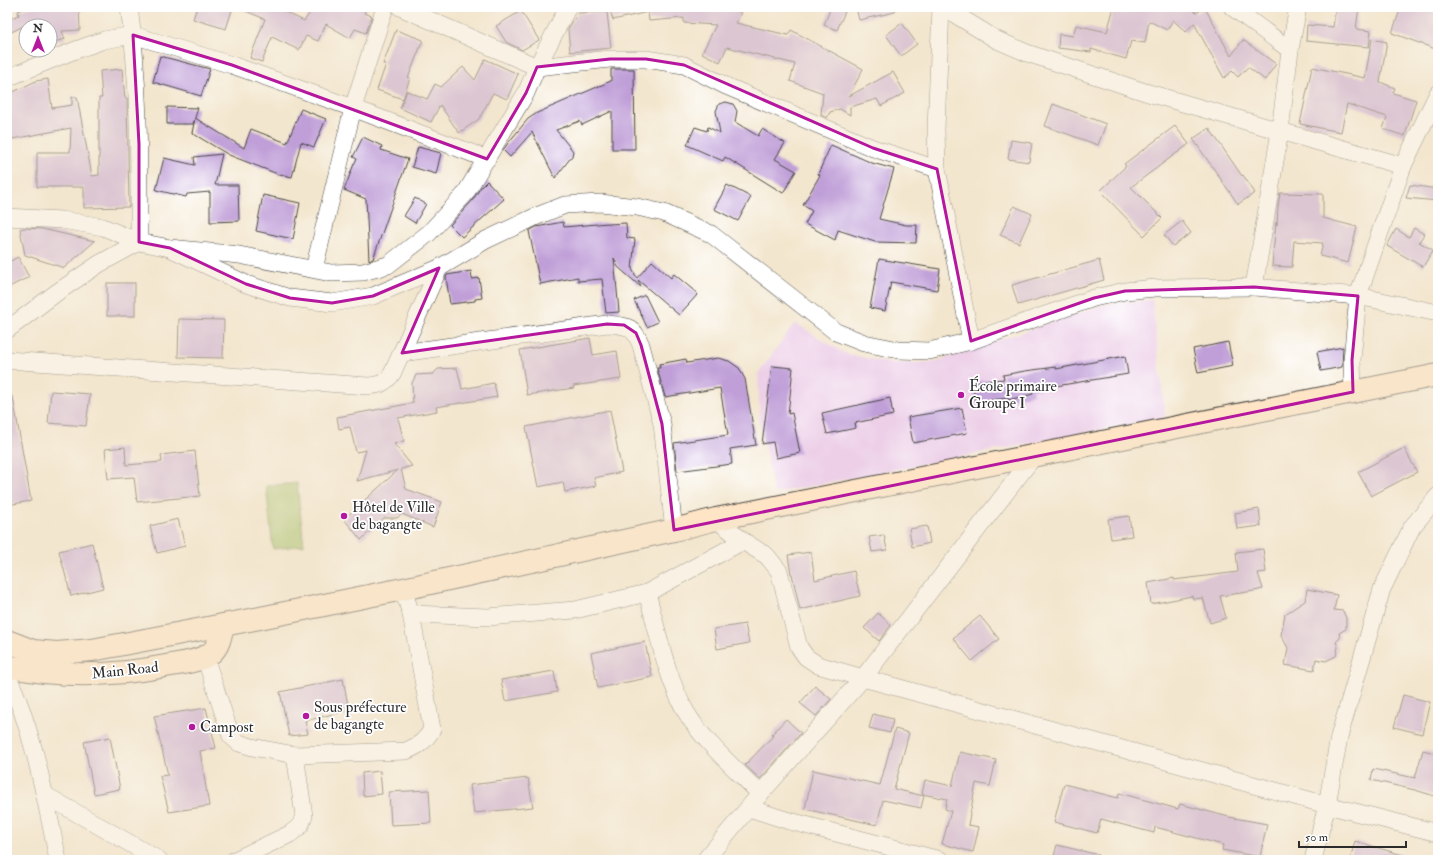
<svg xmlns="http://www.w3.org/2000/svg" width="1445" height="867" font-family="'IM FELL Double Pica',serif">
  <rect width="100%" height="100%" fill="#fff"/>
  <filter id="ink" filterUnits="userSpaceOnUse"><feTurbulence type="fractalNoise" baseFrequency=".025" numOctaves="2"/><feDisplacementMap in="SourceGraphic" scale="8" xChannelSelector="R" yChannelSelector="G"/><feConvolveMatrix kernelMatrix="1 2 1 2 8 2 1 2 1" color-interpolation-filters="sRGB"/></filter>
  <filter id="wash" filterUnits="userSpaceOnUse"><feTurbulence type="fractalNoise" baseFrequency=".012" numOctaves="4" result="noise"/><feDisplacementMap in="SourceGraphic" scale="16" xChannelSelector="R" yChannelSelector="G"/><feGaussianBlur stdDeviation="0.9" result="paint"/><feColorMatrix in="noise" values="0 0 0 0 0 0 0 0 0 0 0 0 0 0 0 0 0 1.4 0 .05"/><feComposite in="paint" operator="in"/></filter>
  <g filter="url(#wash)">
    <rect width="100%" height="100%" fill="#f3e6ce"/>
    <polygon fill="#edd0e8" points="1152,300 1165,417 774,493 760,422 758,374 795,323 844,353 888,363 932,363 1106,304"/>
    <polygon fill="#a2c169" stroke="#66764a" points="297,483 304,545 273,549 266,486"/>
    <g id="blocks">
      <g fill="#c09fd8">
        <polygon points="29,7 79,7 80,30 62,31 65,39 50,43 50,26 24,26 7,34 7,20 19,15 18,11"/>
        <polygon points="197,7 233,7 226,29 193,19"/>
        <polygon points="236,7 282,7 281,10 304,21 314,7 367,7 364,13 372,16 366,33 355,29 350,38 326,24 318,41 306,36 299,50 272,37 262,62 250,58 265,19"/>
        <polygon points="609,7 730,7 741,13 736,23 788,35 791,30 863,69 849,96 893,72 905,93 881,106 877,99 850,107 850,115 840,109 830,112 827,118 821,115 823,93 790,81 795,64 727,47 720,62 702,53 716,25 684,23 684,18 649,21 648,12 613,20"/>
        <polygon points="831,7 847,7 837,30 824,25"/>
        <polygon points="856,7 894,7 895,12 859,20"/>
        <polygon points="1114,7 1191,7 1196,13 1205,8 1231,56 1243,40 1276,64 1265,80 1248,67 1238,77 1232,71 1224,78 1194,23 1186,32 1173,20 1167,30 1149,21 1145,43 1131,41 1126,59 1091,49 1091,52 1058,48 1059,34 1073,36 1076,25 1107,32"/>
        <polygon points="1336,7 1359,7 1356,29 1371,31 1369,47 1306,41 1307,25 1333,27"/>
        <polygon points="1401,7 1438,7 1438,50 1392,33"/>
        <polygon points="521,11 539,40 522,50 506,42 496,26"/>
        <polygon points="607,12 611,48 570,52 568,29 578,13"/>
        <polygon points="902,23 917,44 901,56 886,35"/>
        <polygon points="396,30 423,40 408,78 410,78 403,99 377,90 386,64 383,64"/>
        <polygon points="1372,39 1387,42 1380,82 1395,88 1393,93 1416,100 1405,136 1383,129 1387,117 1347,104 1341,132 1300,124 1312,67 1365,78"/>
        <polygon points="160,56 210,69 201,96 153,82"/>
        <polygon points="485,59 518,74 507,99 493,93 479,119 459,133 440,105 431,122 400,108 407,91 427,99 435,84 441,87 463,67 475,80"/>
        <polygon points="122,69 125,98 127,98 129,207 84,208 84,187 37,187 37,152 70,152 71,128 7,140 7,95 36,81 48,79 52,108 72,105 72,97 77,97 92,176 99,175 99,98 102,98 100,71"/>
        <polygon points="611,69 634,69 635,149 612,149 612,111 582,125 580,121 556,130 573,151 572,156 555,178 532,132 510,157 503,150 508,143 528,119 537,113 611,81"/>
        <polygon points="726,102 733,104 737,111 735,122 758,136 762,129 785,143 775,159 796,171 783,193 725,157 723,161 687,145 695,127 707,131 708,127 720,133 716,111 719,104"/>
        <polygon points="1053,104 1106,124 1098,145 1045,126"/>
        <polygon points="167,107 198,108 193,124 167,124"/>
        <polygon points="301,109 326,119 314,147 301,142 292,177 280,174 280,175 229,155 192,133 195,118 244,148 251,129 287,143"/>
        <polygon points="1175,126 1189,144 1131,187 1162,218 1144,236 1100,191 1126,166 1124,164"/>
        <polygon points="1209,128 1242,176 1243,175 1255,193 1238,204 1193,139"/>
        <polygon points="363,137 382,146 381,150 408,159 373,259 369,260 366,199 344,190 354,164 357,159 353,157"/>
        <polygon points="1011,140 1032,143 1029,162 1008,159"/>
        <polygon points="831,145 872,163 894,169 879,219 906,225 917,225 916,243 875,242 838,230 835,240 805,224 812,211 803,205 820,175 818,174"/>
        <polygon points="418,147 441,153 436,174 412,167"/>
        <polygon points="222,154 215,185 238,185 239,221 210,222 210,192 187,194 186,197 156,190 164,158 195,165 194,157"/>
        <polygon points="487,181 504,199 462,237 450,225 472,201 481,187"/>
        <polygon points="727,185 751,197 738,221 714,209"/>
        <polygon points="1410,185 1438,189 1438,201 1406,198"/>
        <polygon points="1280,193 1323,194 1323,218 1357,227 1348,263 1320,256 1323,243 1294,241 1292,267 1272,266 1276,222 1277,225 1278,207"/>
        <polygon points="263,195 300,203 293,239 256,231"/>
        <polygon points="415,198 426,204 415,223 404,216"/>
        <polygon points="1014,206 1032,214 1019,243 1000,235"/>
        <polygon points="1182,221 1191,233 1173,246 1164,235"/>
        <polygon points="563,222 564,227 608,223 609,224 626,223 627,238 635,239 632,269 637,278 652,261 671,278 674,274 698,294 679,315 638,280 641,287 618,267 614,258 619,312 606,313 602,279 578,281 578,277 540,284 529,231 536,227"/>
        <polygon points="24,228 42,229 95,241 64,268 25,255 20,229"/>
        <polygon points="1414,228 1424,234 1419,242 1433,250 1423,267 1387,246 1396,229 1409,237"/>
        <polygon points="18,257 29,277 7,288 7,263"/>
        <polygon points="879,259 940,269 937,290 891,282 885,311 870,308"/>
        <polygon points="1099,260 1104,280 1018,305 1012,285"/>
        <polygon points="471,271 472,279 479,278 482,298 475,299 475,301 450,304 446,277 447,275"/>
        <rect x="107" y="283" width="28" height="33"/>
        <polygon points="645,295 658,322 647,327 634,300"/>
        <polygon points="179,319 224,320 223,358 178,357"/>
        <polygon points="590,338 593,355 617,351 621,379 573,386 574,388 527,395 520,350"/>
        <polygon points="1228,342 1233,366 1198,373 1193,349"/>
        <polygon points="1343,347 1342,367 1321,371 1317,352"/>
        <polygon points="1125,356 1128,374 1032,390 1033,394 1008,400 1008,398 975,402 973,382 1004,379 1003,375 1025,371 1056,367 1056,369"/>
        <polygon points="718,358 729,361 739,368 745,379 756,445 730,449 732,464 677,471 674,443 728,435 720,388 665,397 657,368 660,368 659,364 686,359 687,363"/>
        <polygon points="772,366 793,368 788,414 792,413 800,453 776,458 773,442 762,444"/>
        <polygon points="457,368 462,389 494,383 497,397 436,407 437,411 398,418 404,441 394,444 412,466 401,469 406,489 442,502 433,527 402,514 397,518 384,518 361,540 344,519 398,470 357,481 366,450 356,452 350,427 339,429 337,417 413,403 412,383 416,375 433,374 438,369"/>
        <polygon points="51,391 90,394 86,426 48,423"/>
        <polygon points="7,397 13,397 31,501 7,505"/>
        <polygon points="890,398 893,415 855,423 856,428 827,434 822,413"/>
        <polygon points="962,408 967,433 913,443 908,417"/>
        <polygon points="610,410 622,472 594,478 596,486 565,492 563,482 538,487 526,427"/>
        <polygon points="125,447 126,465 162,462 161,455 195,451 200,496 137,502 134,477 108,479 105,449"/>
        <polygon points="1404,448 1417,472 1371,496 1358,472"/>
        <polygon points="1259,509 1261,526 1237,529 1235,513"/>
        <polygon points="1129,516 1132,536 1111,539 1108,519"/>
        <polygon points="178,519 185,546 157,553 150,526"/>
        <polygon points="927,526 930,543 912,547 909,529"/>
        <polygon points="884,535 887,550 872,552 869,537"/>
        <polygon points="92,543 103,588 71,596 59,551"/>
        <polygon points="1263,549 1266,572 1258,573 1263,589 1254,591 1220,596 1226,618 1210,623 1203,598 1193,599 1192,596 1151,604 1148,583 1174,578 1174,580 1238,572 1236,552"/>
        <polygon points="811,552 815,580 854,571 860,596 800,610 792,574 791,574 788,555"/>
        <polygon points="1307,589 1337,595 1334,610 1343,611 1346,618 1346,629 1339,633 1340,638 1336,642 1338,647 1336,656 1326,661 1316,659 1314,670 1285,665 1288,648 1281,635 1285,614 1305,601"/>
        <polygon points="878,613 891,625 879,641 864,628"/>
        <polygon points="980,616 999,639 972,661 953,638"/>
        <polygon points="745,624 749,643 717,649 714,629"/>
        <polygon points="645,642 652,677 598,688 591,653"/>
        <polygon points="554,671 557,692 505,701 501,680"/>
        <polygon points="343,679 349,710 305,721 308,734 289,736 280,692"/>
        <polygon points="815,686 831,699 816,716 800,703"/>
        <polygon points="1403,695 1430,702 1422,734 1394,727"/>
        <polygon points="206,708 216,748 200,751 209,806 169,812 160,776 168,775 154,716"/>
        <polygon points="873,714 893,719 890,733 869,728"/>
        <polygon points="786,719 801,733 760,779 745,765 773,736 771,735"/>
        <polygon points="895,729 909,733 894,789 924,796 921,808 883,800 877,825 805,809 813,770 880,785"/>
        <polygon points="110,737 120,789 94,794 84,742"/>
        <polygon points="1423,750 1438,754 1438,797 1415,790 1371,780 1373,769 1415,778"/>
        <polygon points="960,752 996,760 990,786 976,783 968,825 979,827 973,852 942,844 951,811 945,809 947,799 922,794 925,780 952,786"/>
        <polygon points="380,771 382,794 363,796 362,773"/>
        <polygon points="528,778 533,807 474,813 470,785"/>
        <polygon points="1064,784 1118,798 1119,793 1178,809 1180,804 1229,817 1267,824 1260,857 1222,850 1223,845 1155,827 1154,833 1101,819 1097,833 1054,822"/>
        <polygon points="429,790 431,823 391,825 389,792"/>
        <polygon points="1355,841 1409,857 1409,860 1350,860"/>
        <polygon points="1057,845 1099,855 1099,860 1053,860"/>
      </g>
    </g>
  </g>
  <g filter="url(#ink)">
    <use href="#blocks" fill-opacity="0" stroke="#494743" stroke-width="1"/>
    <g fill="none" stroke-linecap="round" stroke-linejoin="round">
      <defs>
        <g id="street">
          <polyline points="385,7 353,108 487,159"/>
          <polyline points="400,7 537,67 610,59 646,59 684,65 726,86 873,148 937,169 936,129 941,7"/>
          <polyline points="943,7 997,40 1027,53 1145,92 1280,131 1290,50 1298,7"/>
          <polyline points="1232,7 1290,50"/>
          <polyline points="7,78 73,51 104,40 133,35 232,65 353,108 314,269"/>
          <polygon points="1280,131 1403,166 1358,296 1254,287"/>
          <polyline points="1403,166 1438,93"/>
          <path d="M7,217L62,220L103,227L139,242C139,164 140,85 129,7"/>
          <polyline points="170,248 246,284 290,298 332,303 373,296 439,268 486,240 537,216 565,205 600,203 637,207 664,213 711,234 836,332 864,343 899,350 929,351 971,341 937,169"/>
          <polyline points="7,330 56,293 99,264 139,242 170,248 239,255 331,273 363,272 388,265 429,233 465,194 526,93 537,67 568,7"/>
          <polyline points="971,341 1094,298 1125,291 1155,288 1254,287"/>
          <path d="M402,353L607,324C627,326 633,325 641,345L662,424L674,530"/>
          <path d="M7,360L368,386C380,385 384,384 392,374L439,268"/>
          <polyline points="1353,392 1352,360 1358,296 1438,313"/>
          <polyline points="716,519 743,541 767,556 779,571 799,647 806,657 818,665 863,678 1034,456"/>
          <path d="M743,541L647,593C658,632 666,677 686,712C703,741 736,769 760,794"/>
          <polyline points="411,614 488,617 575,610 647,593"/>
          <path d="M205,657L231,736L239,743L252,747L295,755L406,751C418,746 426,741 432,729L411,614L403,589"/>
          <path d="M7,674C34,732 45,797 58,860"/>
          <polyline points="45,795 159,860"/>
          <polyline points="749,808 786,820 940,860"/>
          <polyline points="235,860 290,834 300,826 304,816 295,755"/>
          <polyline points="705,860 760,794 863,678 1327,805 1438,833"/>
          <polyline points="1313,860 1327,805 1339,737 1382,589 1412,527 1438,496"/>
        </g>
        <g id="secondary">
          <polyline points="7,641 33,651 57,653 92,650 260,618 403,589 674,530 716,519 1438,375"/>
          <path d="M7,666C61,678 117,676 171,665C184,663 200,661 211,653C219,647 221,634 223,625"/>
        </g>
      </defs>
      <use href="#street" stroke="#494743" stroke-width="18"/>
      <use href="#secondary" stroke="#494743" stroke-width="24"/>
      <use href="#street" stroke="#fff" stroke-width="17"/>
      <use href="#secondary" stroke="#ffe4c6" stroke-width="22"/>
    </g>
  </g>
  <path d="M0 0H1445V867H0ZM133,35L232,65L487,159L526,93L537,67L610,59H646L684,65L873,148L937,169L971,341L1094,298L1125,291L1254,287L1358,296L1352,360L1353,392L674,530L662,424L641,345L636,333L624,325L607,324L402,353L439,268L373,296L332,303L290,298L246,284L170,248L139,242V144Z" fill="#f3e6ce" fill-opacity=".55" fill-rule="evenodd"/>
  <path fill="none" stroke="#b5179e" stroke-width="3" stroke-linejoin="round" d="M133,35L232,65L487,159L526,93L537,67L610,59H646L684,65L873,148L937,169L971,341L1094,298L1125,291L1254,287L1358,296L1352,360L1353,392L674,530L662,424L641,345L636,333L624,325L607,324L402,353L439,268L373,296L332,303L290,298L246,284L170,248L139,242V144Z"/>
  <g fill="#b5179e" stroke="#fff" stroke-width="1.5">
    <circle cx="961" cy="395" r="4"/>
    <circle cx="344" cy="516" r="4"/>
    <circle cx="306" cy="716" r="4"/>
    <circle cx="192" cy="727" r="4"/>
  </g>
  <g text-anchor="middle" stroke-width="3.5" stroke-linejoin="round" paint-order="stroke">
    <g font-size="15" fill="#2b2b2b" stroke="#fff" text-anchor="start">
      <text x="969" y="391">École primaire<tspan x="969" dy="17">Groupe I</tspan></text>
      <text x="352" y="512">Hôtel de Ville<tspan x="352" dy="17">de bagangte</tspan></text>
      <text x="314" y="712">Sous préfecture<tspan x="314" dy="17">de bagangte</tspan></text>
      <text x="200" y="732">Campost</text>
    </g>
    <g font-size="15" fill="#2b2b2b" stroke="#fff">
      <text transform="translate(125 670) rotate(-6)" y="5">Main Road</text>
    </g>
  </g>
  <rect width="1445" height="867" fill="none" stroke="#fff" stroke-width="24"/>
  <g transform="translate(38 38)"><circle r="19" fill="#ffffff" stroke="#aaaaaa"/>
  <path d="M0-3L7 15L0 10L-7 15Z" fill="#b5179e"/>
  <text y="-6" font-size="11" font-weight="bold" text-anchor="middle" fill="#2b2b2b">N</text>
  </g>
  <path d="M1299 841v6h107v-6" fill="none" stroke="#2b2b2b" stroke-width="2"/>
  <text x="1305" y="841" font-size="12" fill="#2b2b2b" stroke="#ffffff" stroke-width="3" paint-order="stroke">50 m</text>
</svg>
